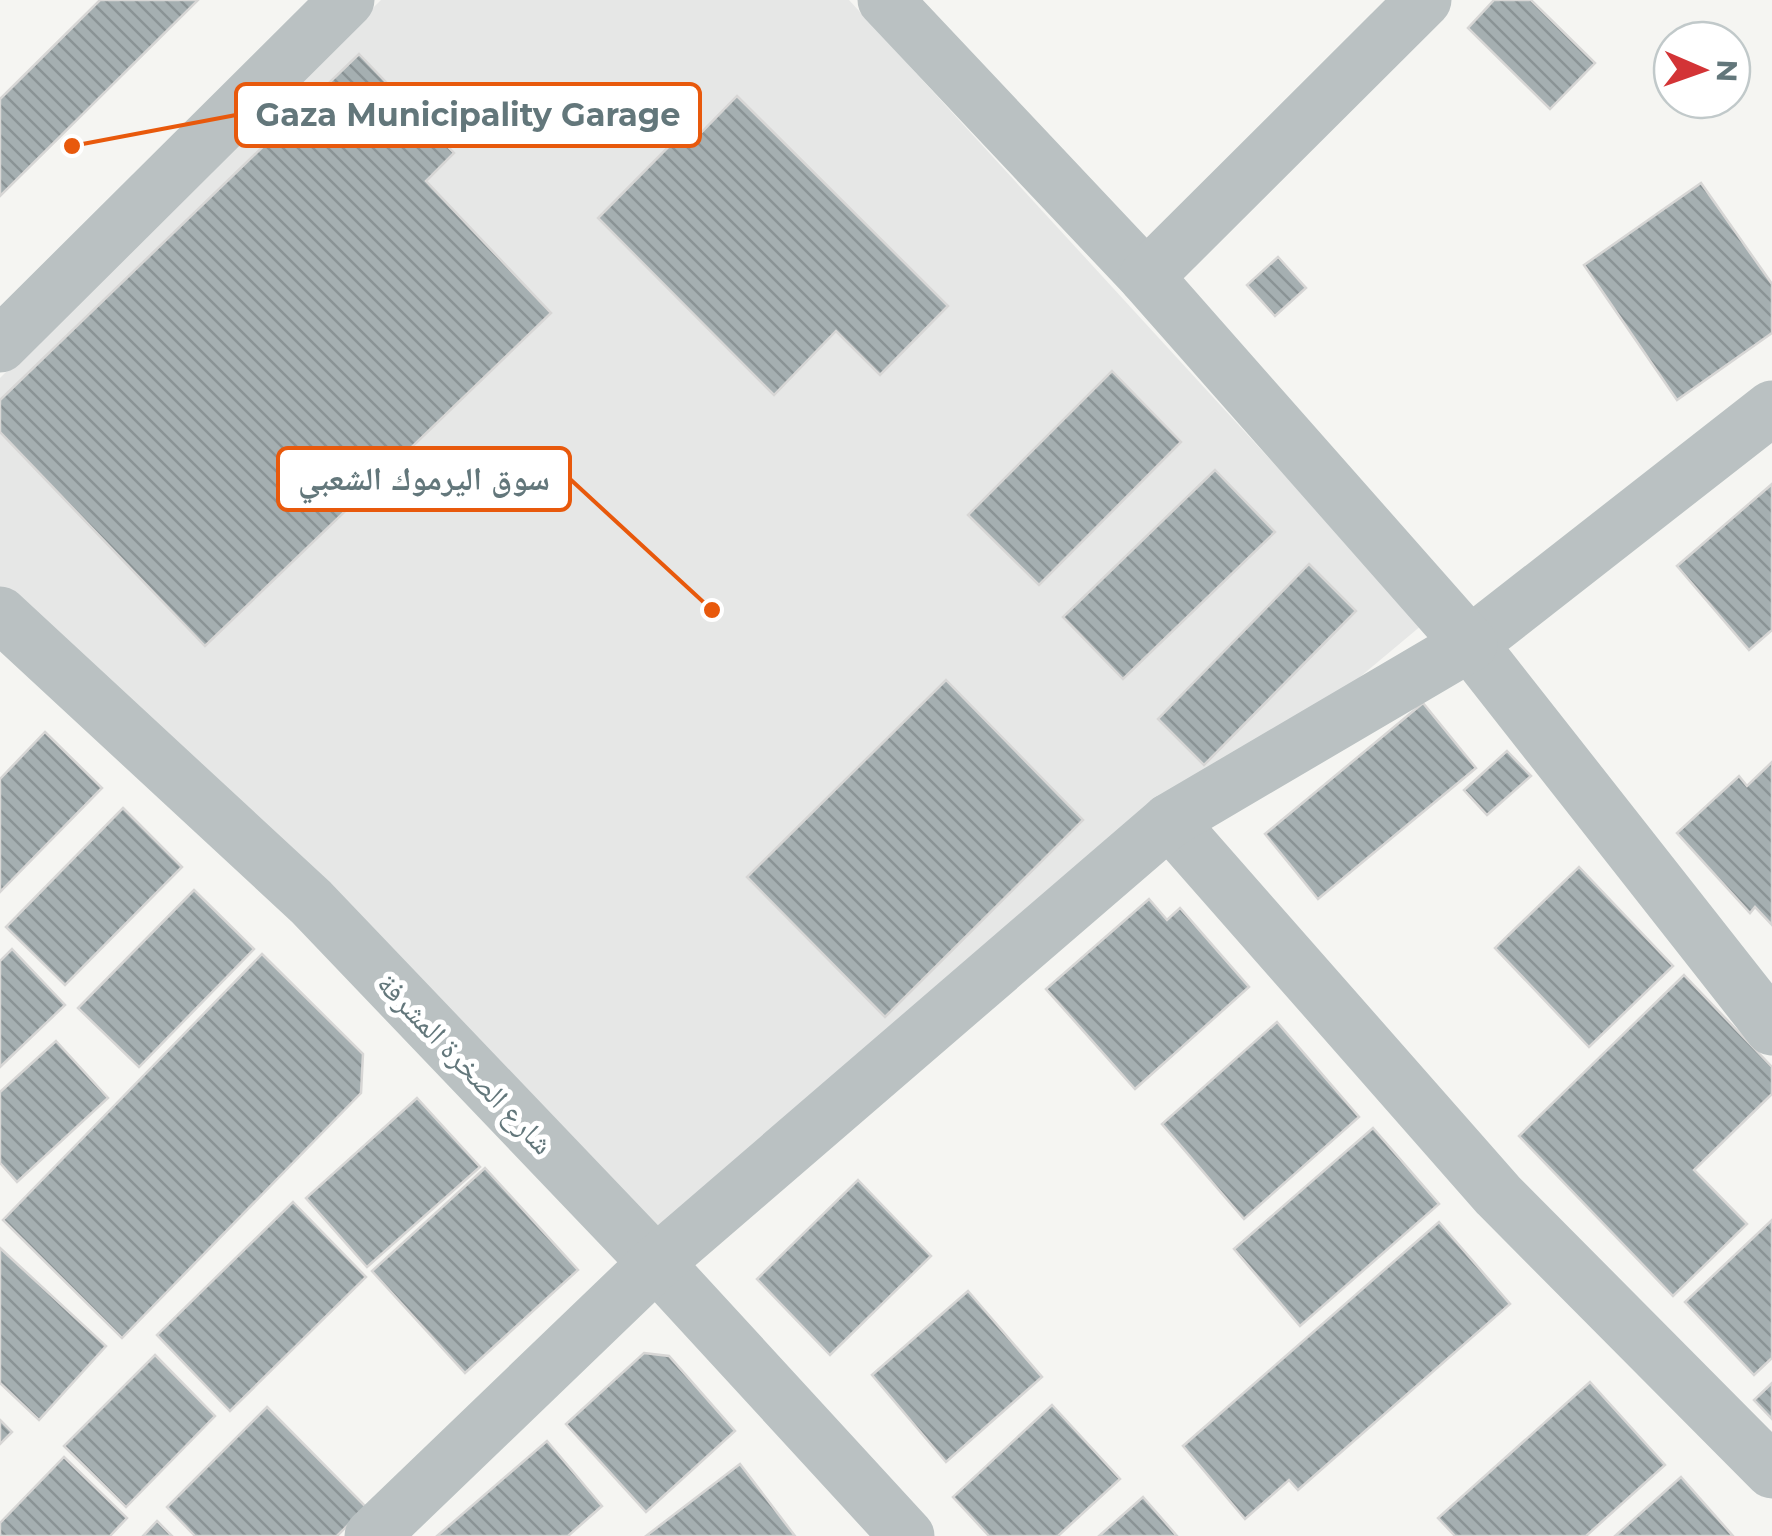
<svg xmlns="http://www.w3.org/2000/svg" width="1772" height="1536" font-family="Montserrat,'Noto Naskh Arabic',sans-serif">
  <defs>
    <pattern id="building-back-hatch" width="6" height="6" patternUnits="userSpaceOnUse" patternTransform="scale(2.5)"><rect width="6" height="6" fill="#a5afb1"/><path d="M-1 5l2 2M0 0l6 6M5-1l2 2" fill="none" stroke="#8a9395"/></pattern>
  </defs>
  <rect width="100%" height="100%" fill="#f5f5f2"/>
  <polygon fill="#e6e7e6" points="381,0 849,0 1422,625 676,1249 0,595 0,378"/>
  <g fill="url(#building-back-hatch)" stroke="#d7d6d5" stroke-width="2.5">
    <polygon points="100,0 198,0 0,196 0,99"/>
    <polygon points="1494,0 1531,0 1595,63 1550,109 1468,28"/>
    <polygon points="359,54 454,153 426,181 551,313 205,646 0,432 0,400"/>
    <polygon points="737,96 948,306 880,375 836,331 774,395 598,218 682,133 692,142"/>
    <polygon points="1701,183 1772,284 1772,333 1677,400 1584,265"/>
    <polygon points="1278,257 1306,288 1275,316 1247,285"/>
    <polygon points="1112,371 1181,442 1039,585 968,515"/>
    <polygon points="1215,470 1275,532 1123,679 1063,617"/>
    <polygon points="1772,484 1772,630 1749,650 1677,566"/>
    <polygon points="1309,564 1356,611 1204,765 1158,719"/>
    <polygon points="946,680 1083,820 885,1017 747,877"/>
    <polygon points="1423,703 1476,768 1318,899 1265,834"/>
    <polygon points="45,732 102,788 0,892 0,779"/>
    <polygon points="1507,751 1531,776 1487,815 1464,790"/>
    <polygon points="1772,762 1772,925 1755,907 1750,913 1677,833 1739,776 1747,786"/>
    <polygon points="123,808 182,867 65,985 6,927"/>
    <polygon points="1579,867 1673,966 1589,1047 1495,948"/>
    <polygon points="194,890 254,949 139,1067 78,1008"/>
    <polygon points="1149,899 1167,920 1180,908 1249,987 1135,1089 1046,989"/>
    <polygon points="12,949 65,1005 0,1067 0,961"/>
    <polygon points="262,954 363,1054 361,1093 122,1338 3,1220"/>
    <polygon points="1684,975 1772,1067 1772,1094 1694,1170 1747,1224 1673,1296 1519,1136"/>
    <polygon points="1277,1022 1359,1117 1244,1219 1162,1124"/>
    <polygon points="56,1041 108,1098 17,1182 0,1163 0,1092"/>
    <polygon points="417,1098 480,1167 367,1267 306,1198"/>
    <polygon points="1373,1128 1439,1204 1300,1326 1234,1249"/>
    <polygon points="485,1168 578,1270 465,1373 372,1271"/>
    <polygon points="858,1180 931,1256 830,1355 757,1279"/>
    <polygon points="293,1202 366,1277 230,1411 157,1335"/>
    <polygon points="1772,1220 1772,1358 1754,1375 1685,1302"/>
    <polygon points="1439,1222 1510,1304 1298,1490 1289,1480 1245,1519 1183,1446"/>
    <polygon points="0,1248 106,1346 39,1420 0,1383"/>
    <polygon points="968,1291 1042,1377 946,1462 872,1375"/>
    <polygon points="644,1353 669,1356 735,1431 646,1512 566,1424"/>
    <polygon points="155,1355 215,1416 126,1507 64,1446"/>
    <polygon points="1590,1382 1665,1465 1586,1536 1455,1536 1438,1518"/>
    <polygon points="1772,1383 1772,1419 1754,1400"/>
    <polygon points="1052,1405 1120,1479 1058,1536 989,1536 953,1497"/>
    <polygon points="267,1407 366,1507 337,1536 195,1536 167,1507"/>
    <polygon points="0,1420 12,1432 0,1444"/>
    <polygon points="547,1441 602,1506 568,1536 437,1536"/>
    <polygon points="64,1457 127,1518 110,1536 0,1536 0,1523"/>
    <polygon points="740,1464 795,1536 646,1536"/>
    <polygon points="1681,1477 1733,1536 1615,1536"/>
    <polygon points="1143,1497 1177,1536 1099,1536"/>
    <polygon points="157,1521 172,1536 143,1536"/>
  </g>
  <g fill="none" stroke-linecap="round" stroke-linejoin="round">
    <g stroke="#bac1c2" stroke-width="55">
      <polyline points="885,0 1146,277"/>
      <polyline points="0,345 347,0"/>
      <polyline points="1772,408 1470,644 1772,1028"/>
      <polyline points="0,614 311,902 656,1263 907,1536"/>
      <polyline points="1169,821 1498,1195 1772,1471"/>
      <polyline points="372,1536 656,1263 1169,821 1470,644 1146,277 1424,0"/>
    </g>
  </g>
  <g text-anchor="middle" stroke-width="10" stroke-linejoin="round" paint-order="stroke">
    <g font-size="30" fill="#63777b" stroke="#fff">
      <text transform="translate(465 1064) rotate(46)" y="10">شارع الصخرة المشرفة</text>
    </g>
  </g>
  <path fill="none" stroke="#e8590c" stroke-width="4" d="M72 146L236 115M712 610L570 479"/>
  <g fill="#e8590c" stroke="#fff" stroke-width="4">
    <circle cx="72" cy="146" r="10"/>
    <circle cx="712" cy="610" r="10"/>
  </g>
  <g fill="#fff" stroke="#e8590c" stroke-width="4">
    <rect x="236" y="84" width="464" height="62" rx="10"/>
    <rect x="278" y="448" width="292" height="62" rx="10"/>
  </g>
  <g font-size="32" text-anchor="middle" font-weight="bold" fill="#63777b">
    <text x="468" y="126">Gaza Municipality Garage</text>
    <text x="424" y="490">سوق اليرموك الشعبي</text>
  </g>
  <g transform="translate(1702 70) rotate(92)"><circle r="48" fill="#ffffff" stroke="#c1c9ca" stroke-width="2.5"/>
  <path d="M0-8L18 38L0 25L-18 38Z" fill="#d33436"/>
  <text y="-15" font-size="28" font-weight="bold" text-anchor="middle" fill="#63777b">N</text>
  </g>
</svg>
